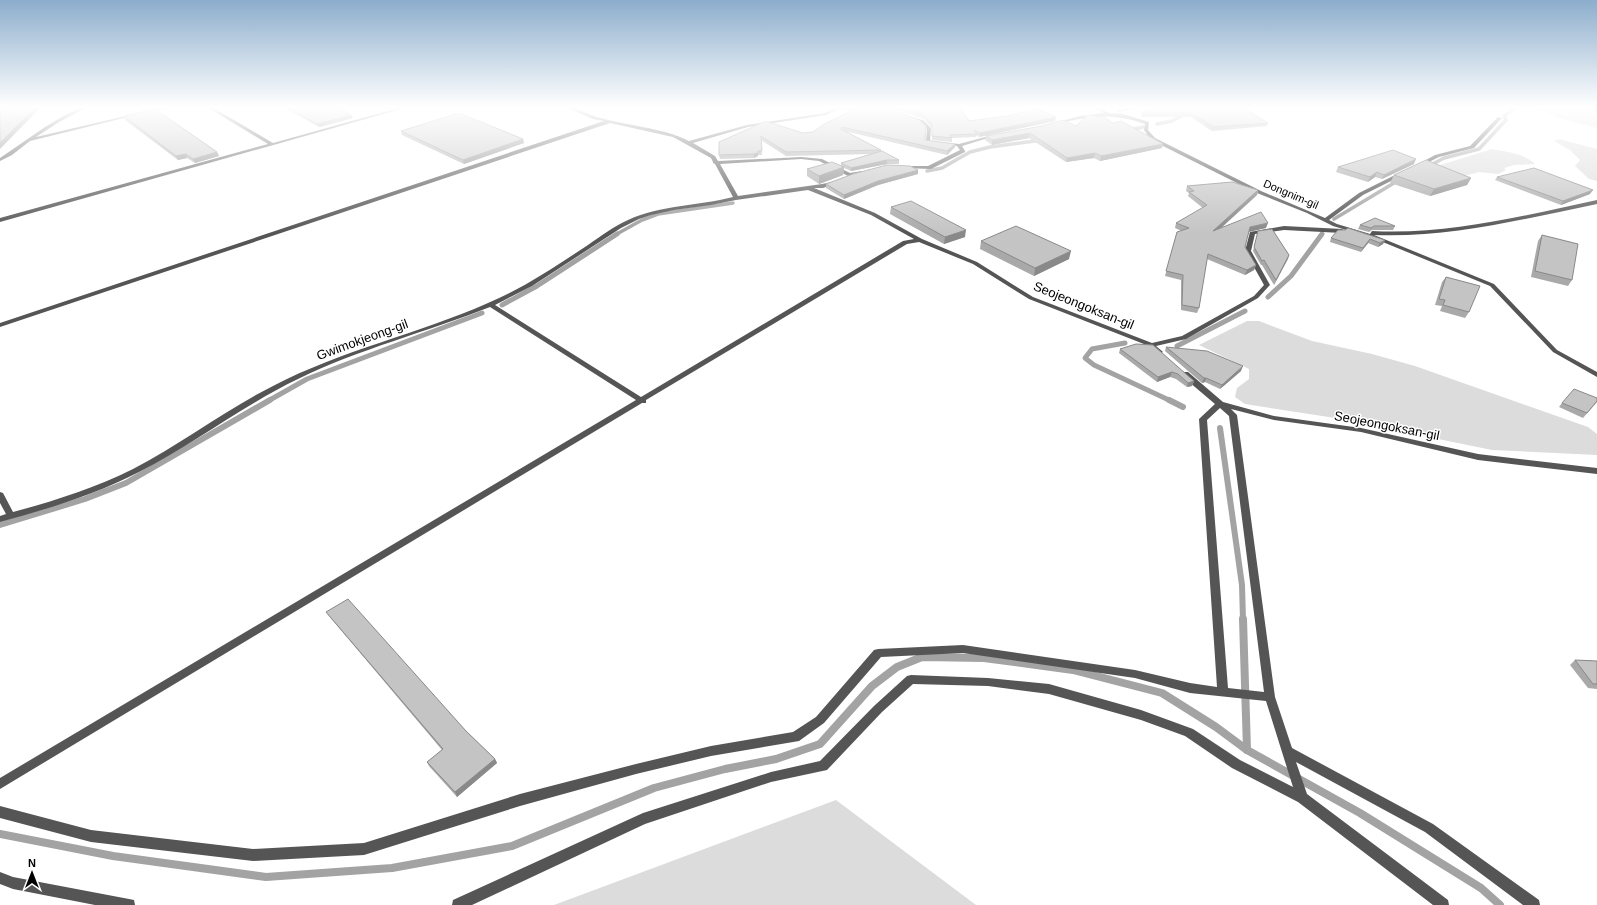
<svg xmlns="http://www.w3.org/2000/svg" width="1597" height="905" font-family="Helvetica,sans-serif">
  <rect width="100%" height="100%" fill="#fff"/>
  <g fill="#dcdcdc">
    <polygon points="1534,107 1597,107 1597,128 1559,118"/>
    <polygon points="1559,139 1597,149 1597,181 1589,179 1575,166 1580,160 1570,150 1554,141"/>
    <path d="M1492,149C1506,152 1524,153 1535,164L1514,165L1504,168L1506,170L1498,174L1479,172L1464,176L1437,166Z"/>
    <polygon points="1247,321 1259,321 1312,341 1372,354 1415,366 1588,427 1597,434 1597,455 1492,450 1335,418 1245,404 1235,397 1237,388 1249,379 1249,369 1199,345"/>
    <polygon points="836,800 976,905 554,905"/>
  </g>
  <g fill="none" stroke-linecap="round" stroke-linejoin="round">
    <g stroke="#a3a3a3" stroke-width="3.5">
      <polyline points="1157,124 1172,121 1183,115"/>
      <polyline points="1128,130 1143,127"/>
      <polyline points="1427,167 1444,158 1479,149 1506,120 1504,116 1516,107"/>
      <polyline points="927,171 942,168 970,152 990,147 1042,140"/>
      <polyline points="1334,219 1399,180"/>
      <polyline points="615,235 642,220 658,214 733,203"/>
    </g>
    <g stroke="#a3a3a3" stroke-width="5">
      <polyline points="1268,297 1291,276 1322,234"/>
      <polyline points="502,305 537,286 617,234"/>
      <polyline points="1125,343 1092,349 1085,358 1094,365 1171,401"/>
      <polyline points="1177,346 1245,311"/>
      <polyline points="268,401 307,379 482,313"/>
    </g>
    <g stroke="#a3a3a3" stroke-width="6">
      <polyline points="1169,400 1183,407"/>
      <polyline points="1220,428 1242,585 1243,620"/>
      <polyline points="0,525 85,499 126,483 270,400"/>
    </g>
    <g stroke="#a3a3a3" stroke-width="8">
      <polyline points="1243,619 1247,750"/>
      <polyline points="0,834 113,856 266,877 392,868 512,846 654,788 725,769 776,759 820,744 872,686 897,667 922,657 984,658 1073,670 1162,693 1216,727 1247,750 1360,813 1481,888 1500,905"/>
    </g>
    <g fill="#555" fill-rule="evenodd">
      <polygon points="83,107 88,107 59,122 36,137 134,114 136,115 30,141 12,155 0,161 0,158 45,127 67,114"/>
      <polygon points="162,107 169,107 146,113 144,112"/>
      <polygon points="207,107 212,107 273,143 402,107 408,107 0,222 0,218 268,144"/>
      <path d="M565,107C576,106 586,114 597,117C627,126 661,127 689,141L747,125L825,113L837,107H842L826,115L748,127L693,143L715,156L718,161L801,157L822,159L850,173L862,171V173L850,177L819,161L801,159L720,164L738,196L822,184L837,181V183L823,188H814L875,213L922,239L977,262L1033,297L1152,343L1182,336L1254,296L1264,285L1245,251L1250,232L1284,226L1342,229L1345,231L1342,233L1284,230L1255,234L1251,251L1270,285L1269,286L1258,298L1186,339L1156,346L1163,352L1160,354L1149,346L1029,299L973,264L919,242L907,244L646,400V403H642L0,789V778L636,400L490,307C427,332 359,349 298,379C242,406 194,444 139,472C95,495 47,509 0,522V516L6,514L0,503V492L3,493L13,512C54,501 95,488 133,469C181,444 225,410 273,386C342,350 418,334 488,303C524,288 556,266 588,245C601,236 614,226 628,220C661,205 698,206 733,197L715,164L713,163V162L711,158L673,137L610,123L0,327V323L604,121L593,119ZM808,190L871,215L914,239L903,241L641,397L495,305L532,286L621,228L639,219L651,215L674,210L711,205L736,200Z"/>
      <path d="M1093,107H1098L1109,113L1123,114L1149,122L1148,130L1155,138L1261,191L1325,218L1359,193L1399,173H1403V175L1363,195L1329,220L1337,224L1370,234L1372,231C1449,235 1522,216 1597,200V204C1523,219 1450,238 1374,235L1494,284L1557,350L1597,372V377L1553,352L1490,286L1373,238L1333,226L1307,213L1257,193L1151,140L1144,130L1145,124C1112,112 1089,116 1056,124L1054,123L1080,116L1104,113Z"/>
      <polygon points="1134,107 1141,107 1119,112 1117,111"/>
      <polygon points="910,117 923,120 931,128 930,141 959,144 996,134 998,135 962,146 965,151 965,152 931,169 903,168 901,167 901,166 928,166 960,150 957,146 926,143 927,129 919,122 910,119"/>
      <polygon points="1498,117 1502,118 1474,148 1439,157 1421,166 1417,165 1435,155 1470,146"/>
      <path d="M1182,372H1188L1223,402L1274,416L1361,428L1478,454L1597,468V474L1478,460L1361,432L1274,420L1231,409L1237,415L1275,697L1292,748L1433,824L1539,900L1540,905H1523L1425,832L1296,762L1307,794L1448,900L1449,905H1433L1298,802L1232,768L1185,736L1141,720L1049,694L988,686L913,684L882,712L827,770L771,782L645,824L472,905H452L453,900L643,813L771,772L820,761L874,706L907,676L911,675L988,678L1049,684L1141,710L1193,729L1240,760L1293,787L1266,701L1190,693L1135,678L963,653L881,657L824,723L799,741L711,756L636,774L520,806L364,855L253,861L91,842L0,818V806L91,830L253,849L364,843L520,794L636,764L711,746L793,732L816,717L874,650L878,649L963,645L1135,670L1190,683L1217,687L1199,419L1215,404L1182,376L1181,374ZM1220,408L1229,416L1264,692L1228,688L1207,420Z"/>
      <polygon points="0,872 13,877 129,899 134,900 135,905 95,905 13,889 0,884"/>
    </g>
  </g>
  <g fill="#a9a9a9">
    <polygon points="283,107 337,107 351,115 353,118 319,127"/>
    <polygon points="842,107 886,107 925,140 955,147 947,155 844,131 881,150 881,151 899,160 899,164 887,164 851,171 844,168 843,175 819,184 807,176 807,169 841,166 841,163 871,154 786,156 761,140 762,155 758,155 758,156 754,158 720,159 719,155 764,122 803,133 813,132 851,112 841,109"/>
    <polygon points="890,107 960,107 969,121 1055,121 979,137 977,135 976,137 952,138 952,142 932,140 932,128 924,119"/>
    <polygon points="1152,107 1242,107 1268,123 1267,126 1212,131 1191,117 1141,117 1142,113"/>
    <polygon points="124,116 217,152 219,156 195,163 187,158 178,160 125,120"/>
    <polygon points="1113,123 1163,144 1162,148 1100,161 1094,158 1066,162 1029,138 992,145 985,140 986,136 1076,126"/>
    <polygon points="401,131 523,139 524,143 464,164 402,135"/>
    <polygon points="1414,164 1382,179 1375,177 1368,182 1336,172 1338,167"/>
    <polygon points="918,174 878,185 844,199 826,188 826,184"/>
    <polygon points="1394,175 1471,178 1467,185 1430,196 1390,183"/>
    <polygon points="1497,177 1590,194 1561,205 1495,180"/>
    <polygon points="1187,186 1258,190 1257,195 1220,229 1266,228 1249,231 1245,247 1256,265 1254,270 1245,275 1207,259 1199,308 1197,313 1181,310 1181,280 1165,276 1177,232 1182,231 1175,228 1176,223 1203,208 1188,196 1189,193 1186,191"/>
    <polygon points="891,207 965,237 944,244 890,214"/>
    <polygon points="1360,225 1395,226 1393,230 1372,230 1369,232 1358,229"/>
    <polygon points="1258,231 1289,255 1274,285 1262,265 1261,265 1253,251"/>
    <polygon points="1542,235 1572,280 1568,286 1531,277 1538,241"/>
    <polygon points="1331,238 1385,240 1383,244 1378,247 1368,243 1361,252 1330,242"/>
    <polygon points="981,241 1069,259 1034,276 980,249"/>
    <polygon points="1446,277 1469,312 1465,318 1440,311 1442,306 1435,305 1442,282"/>
    <polygon points="1166,347 1241,371 1220,389 1205,382 1202,383 1165,351"/>
    <polygon points="1120,349 1194,381 1192,386 1187,387 1176,379 1170,377 1157,382 1119,353"/>
    <polygon points="1597,402 1583,418 1559,407 1562,403"/>
    <polygon points="326,612 466,731 495,759 497,763 457,797 429,766 427,762 442,750 329,616"/>
    <polygon points="1575,660 1597,661 1597,689 1588,688 1570,665"/>
  </g>
  <g fill="#898989">
    <polygon points="36,107 41,107 0,149 0,143"/>
    <polygon points="351,115 353,118 319,127 317,124"/>
    <polygon points="1056,117 1055,121 979,137 980,133"/>
    <polygon points="1030,133 1029,138 992,145 992,140"/>
    <polygon points="523,139 524,143 464,164 463,160"/>
    <polygon points="955,144 955,147 947,155 947,151"/>
    <polygon points="1163,144 1162,148 1100,161 1101,156"/>
    <polygon points="217,152 219,156 195,163 193,159"/>
    <polygon points="758,153 758,156 754,158 754,154"/>
    <polygon points="1095,153 1094,158 1066,162 1067,158"/>
    <polygon points="186,154 187,158 178,160 176,156"/>
    <polygon points="1416,159 1414,164 1382,179 1384,175"/>
    <polygon points="887,160 887,164 851,171 851,168"/>
    <polygon points="844,167 843,175 819,184 819,176"/>
    <polygon points="918,170 918,174 878,185 844,199 844,195 878,181"/>
    <polygon points="1377,172 1375,177 1368,182 1370,177"/>
    <polygon points="1471,178 1467,185 1430,196 1434,189"/>
    <polygon points="1258,190 1257,195 1212,236 1213,231"/>
    <polygon points="1593,190 1590,194 1561,205 1563,201"/>
    <polygon points="1268,223 1266,228 1249,232 1250,227"/>
    <polygon points="966,230 965,237 944,244 945,237"/>
    <polygon points="1370,239 1368,243 1361,252 1363,248"/>
    <polygon points="1385,240 1383,244 1378,247 1380,243"/>
    <polygon points="1071,251 1069,259 1034,276 1035,268"/>
    <polygon points="1289,255 1288,259 1274,285 1276,280"/>
    <polygon points="1256,265 1254,270 1245,275 1247,270"/>
    <polygon points="1243,366 1241,371 1220,389 1222,385"/>
    <polygon points="1172,372 1170,377 1157,382 1158,377"/>
    <polygon points="1204,378 1206,378 1205,382 1202,383"/>
    <polygon points="1194,381 1192,386 1187,387 1188,383"/>
    <polygon points="495,759 497,763 457,797 455,792"/>
  </g>
  <g fill="#c4c4c4" stroke="#898989">
    <polygon points="0,107 36,107 0,143"/>
    <polygon points="288,107 337,107 351,115 317,124"/>
    <polygon points="846,107 886,107 919,120 926,126 925,140 955,144 947,151 842,127 841,129 881,150 786,152 761,136 762,151 758,151 758,153 754,154 719,155 719,142 764,122 768,122 803,133 813,132 824,124 856,109"/>
    <polygon points="900,107 960,107 969,121 1007,116 1038,109 1056,117 980,133 974,130 977,134 950,135 952,138 932,136 932,124 924,115"/>
    <polygon points="1152,107 1213,107 1212,107 1242,107 1268,123 1213,127 1192,113 1142,113"/>
    <polygon points="155,109 217,152 193,159 186,154 176,156 124,116"/>
    <polygon points="459,113 523,139 463,160 401,131"/>
    <polygon points="1088,115 1105,118 1113,123 1121,121 1163,144 1101,156 1095,153 1067,158 1030,133 992,140 986,136 1042,126 1063,120 1076,126"/>
    <polygon points="1393,150 1416,159 1384,175 1377,172 1370,177 1338,167"/>
    <polygon points="882,151 899,160 887,160 851,168 841,163"/>
    <polygon points="1426,160 1471,178 1434,189 1394,175"/>
    <polygon points="832,162 844,167 819,176 807,169"/>
    <polygon points="887,165 910,166 918,170 878,181 844,195 826,184 853,174"/>
    <polygon points="1534,168 1593,190 1563,201 1497,177"/>
    <polygon points="1232,182 1258,190 1213,231 1261,212 1268,223 1250,227 1245,247 1256,265 1247,270 1208,254 1199,308 1182,305 1183,275 1166,271 1177,232 1189,228 1176,223 1207,205 1189,192 1194,191 1187,186"/>
    <polygon points="911,201 966,230 945,237 891,207"/>
    <polygon points="1375,218 1395,226 1374,226 1371,228 1360,225"/>
    <polygon points="1016,226 1071,251 1035,268 981,241"/>
    <polygon points="1348,228 1385,240 1380,243 1370,239 1363,248 1331,238 1338,230 1345,230"/>
    <polygon points="1272,229 1289,255 1276,280 1264,260 1262,261 1254,247 1258,231"/>
    <polygon points="1542,235 1578,244 1572,280 1535,271"/>
    <polygon points="1446,277 1480,286 1469,312 1443,305 1445,300 1439,299"/>
    <polygon points="1136,344 1153,345 1194,381 1188,383 1178,374 1172,372 1158,377 1120,349"/>
    <polygon points="1166,347 1207,351 1243,366 1222,385 1206,378 1204,378"/>
    <polygon points="1574,389 1597,398 1597,401 1587,413 1562,403"/>
    <polygon points="348,599 466,731 495,759 455,792 427,762 443,749 326,612"/>
    <polygon points="1575,660 1597,661 1597,684 1593,684"/>
  </g>
  <linearGradient id="sky" x2="0" y2="1"><stop stop-color="#8cadcc"/><stop offset="0.46" stop-color="#fff"/><stop offset="1" stop-color="#fff" stop-opacity="0"/></linearGradient>
  <rect width="1597" height="233" fill="url(#sky)"/>
  <g text-anchor="middle" stroke-width="3" stroke-linejoin="round" paint-order="stroke">
    <g font-size="11" fill="#000" stroke="#fff">
      <text transform="translate(1291 194) rotate(23)" y="4">Dongnim-gil</text>
    </g>
    <g font-size="13" fill="#000" stroke="#fff">
      <text transform="translate(1084 305) rotate(22)" y="5">Seojeongoksan-gil</text>
      <text transform="translate(362 339) rotate(-20)" y="5">Gwimokjeong-gil</text>
      <text transform="translate(1387 425) rotate(11)" y="5">Seojeongoksan-gil</text>
    </g>
  </g>
  <g transform="translate(32 873)" stroke="#ffffff" stroke-width="3" paint-order="stroke">
  <path d="M0-3L7 15L0 10L-7 15Z" fill="#000000"/>
  <text y="-6" font-size="11" font-weight="bold" text-anchor="middle" fill="#000000">N</text>
  </g>
</svg>
